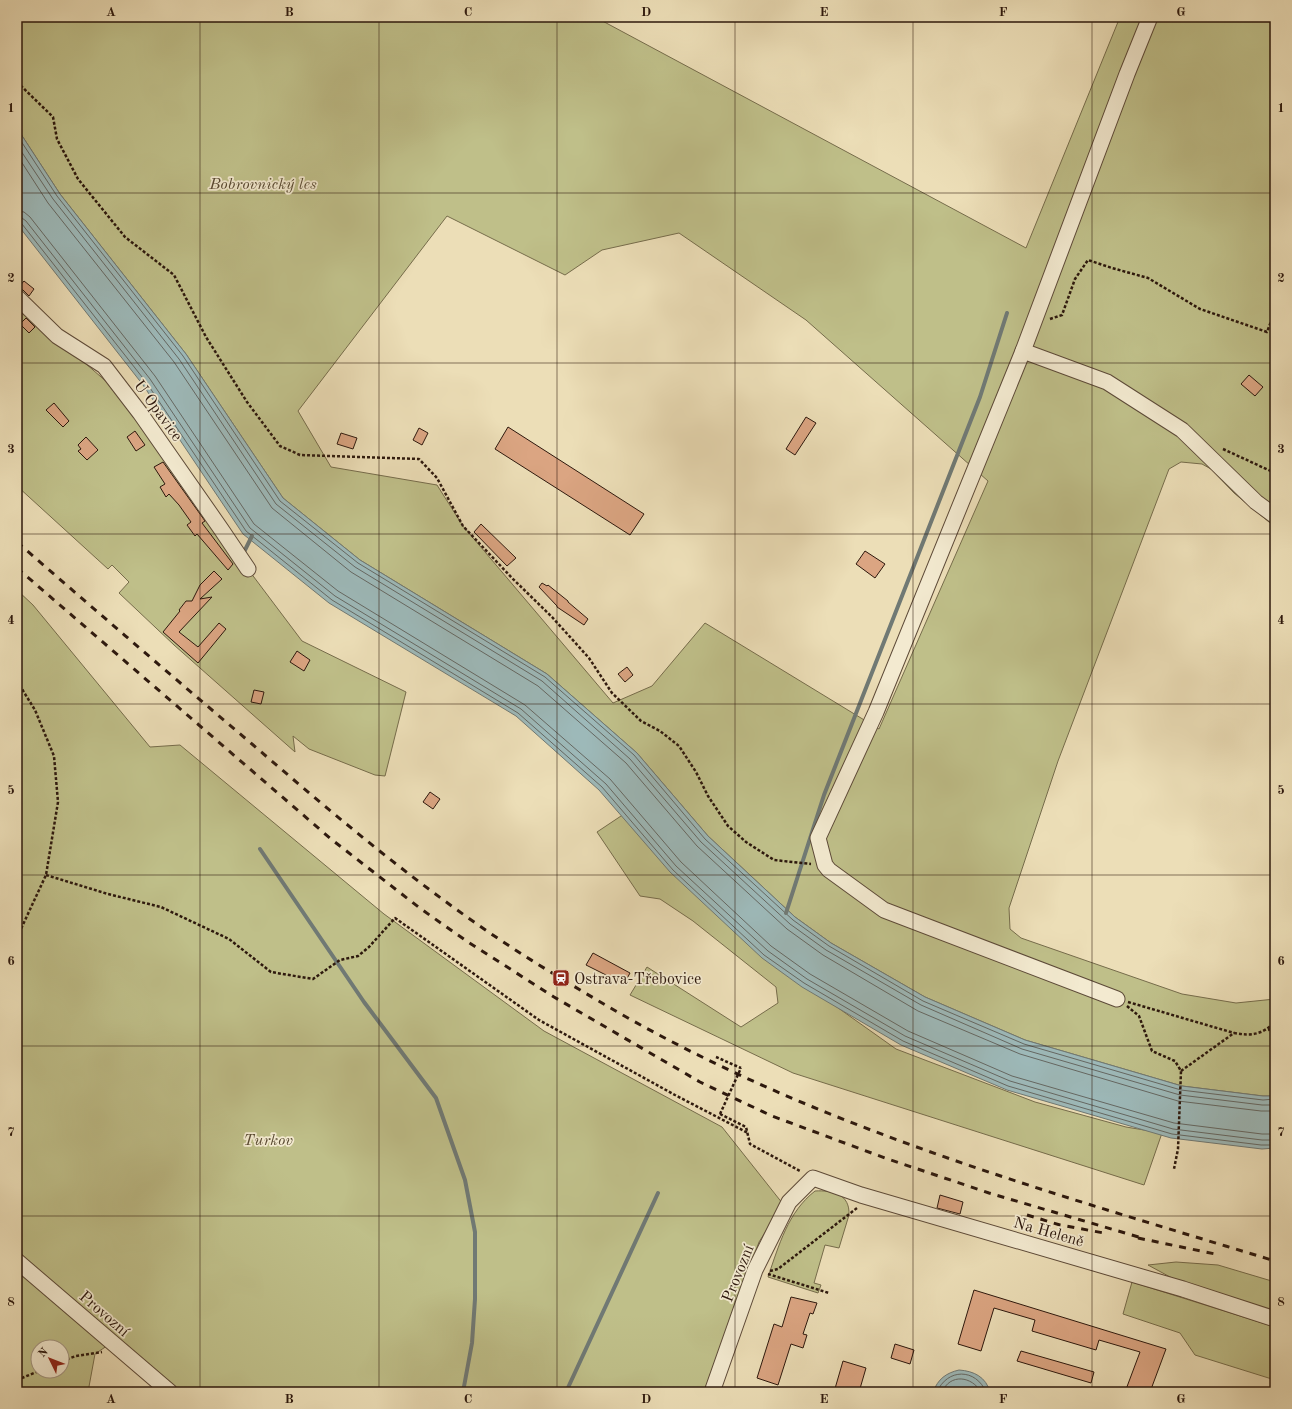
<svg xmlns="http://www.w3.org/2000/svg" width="1292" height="1409" font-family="'Old Standard TT',serif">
  <rect width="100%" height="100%" fill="#ecdeb7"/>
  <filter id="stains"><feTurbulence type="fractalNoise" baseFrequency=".005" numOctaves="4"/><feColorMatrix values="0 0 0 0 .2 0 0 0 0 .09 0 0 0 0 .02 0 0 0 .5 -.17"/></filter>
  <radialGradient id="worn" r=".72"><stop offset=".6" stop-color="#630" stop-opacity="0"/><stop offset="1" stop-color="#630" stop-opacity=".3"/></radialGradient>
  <g fill="#bfbf89" stroke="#766c4b" fill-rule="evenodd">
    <path d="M17,17H595L1026,248L1120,17H1275V527L1234,493L1211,469L1202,464L1181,462L1169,469L1058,761L1009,908L1010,929L1021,938L1182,994L1236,1003L1275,999V1096H1263L1182,1086L1025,1040L925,997L831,943L795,917L708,836L637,753L547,674L360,560L283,498L186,354L60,194L17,128ZM447,216L565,275L602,250L679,233L806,320L988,481L879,729L705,623L652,686L613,703L463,526L437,485L331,467L298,411Z"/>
    <polygon points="17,304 108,383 302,641 406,692 385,776 375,775 309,749 293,736 295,752 174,645 119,593 129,582 112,565 108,569 17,486"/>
    <path d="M17,590L33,605L150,747L180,745L384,914L544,1031L722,1127L783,1204L759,1242L704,1392H180L117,1339L95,1354L88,1392H17ZM38,1347H62V1371H38Z"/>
    <polygon points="627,812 765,956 896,1049 1035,1102 1126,1127 1162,1133 1144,1185 793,1073 630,995 647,967 741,1027 778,1003 776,987 693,921 660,899 640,896 597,832"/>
    <path d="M815,1191C833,1190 850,1194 849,1215L839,1248L825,1245L814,1283L821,1285L818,1293L768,1277C779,1245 788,1212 815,1191Z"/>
    <polygon points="1176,1262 1218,1265 1275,1282 1275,1313 1183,1284 1148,1265"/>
    <polygon points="1132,1282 1275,1327 1275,1380 1195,1355 1180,1333 1123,1314"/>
  </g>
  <g fill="#9db9b9" stroke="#707974">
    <polygon points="17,128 60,194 186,354 283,498 360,560 547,674 637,753 708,836 795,917 831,943 925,997 1025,1040 1182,1086 1263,1096 1275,1096 1275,1148 1262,1149 1171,1138 1007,1090 901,1045 802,987 762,958 670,872 599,790 516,716 329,603 243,534 143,385 17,224"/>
    <path d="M959,1370C974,1371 986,1377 990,1392H933C938,1379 946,1373 959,1370Z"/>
  </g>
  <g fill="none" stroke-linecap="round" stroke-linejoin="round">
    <g stroke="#656863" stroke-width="1">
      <polyline points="17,135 57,196 183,356 280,501 358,563 545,677 634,755 705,839 793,920 829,946 923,1001 1024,1044 1181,1090 1263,1100 1275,1099"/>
      <polyline points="17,145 53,199 179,359 276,504 355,567 542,681 630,759 701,842 790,924 826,950 921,1005 1022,1049 1180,1095 1262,1105 1275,1105"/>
      <polyline points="17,155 48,203 174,362 272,508 351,572 538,686 626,763 697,846 787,929 823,955 918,1011 1020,1054 1178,1101 1261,1111 1275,1111"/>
      <polyline points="17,211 24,212 30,217 155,376 254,524 338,591 525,705 610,779 681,862 771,946 810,974 908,1031 1012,1076 1174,1123 1262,1134 1275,1134"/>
      <polyline points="17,217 22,218 26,221 150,379 250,528 335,596 521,709 606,784 676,866 768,951 807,979 905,1036 1010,1081 1173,1129 1262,1140 1275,1140"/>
      <polyline points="17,222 22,224 146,382 246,531 332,600 518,713 602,787 673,870 764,955 804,983 903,1041 1008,1086 1172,1134 1261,1145 1275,1145"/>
      <path d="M937,1392C947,1368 976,1368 986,1392"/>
      <path d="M942,1392C950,1373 972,1376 981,1392"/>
    </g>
    <g stroke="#707974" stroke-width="4">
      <polyline points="243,554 252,536"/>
      <polyline points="260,849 364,1002 436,1098 465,1180 475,1232 475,1299 472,1343 463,1392"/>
      <polyline points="786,913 824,795 980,397 1007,313"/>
      <polyline points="566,1392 658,1193"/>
    </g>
  </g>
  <g fill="#dba582" stroke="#2d180d">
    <polygon points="24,281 34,289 29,296 23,290 18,288"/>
    <polygon points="26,318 35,327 29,333 20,324"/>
    <polygon points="1249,375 1263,387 1255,396 1241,384"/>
    <polygon points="54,403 69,421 63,427 46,410"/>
    <polygon points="806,417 816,423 795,455 786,449"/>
    <polygon points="508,427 644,514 630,535 495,449"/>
    <polygon points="419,428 428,433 422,445 413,440"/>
    <polygon points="135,431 145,445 136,451 127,437"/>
    <polygon points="341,433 357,438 353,449 337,444"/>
    <polygon points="86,437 98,450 87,460 78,451 81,449 78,445"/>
    <polygon points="163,462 205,521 202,523 233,564 228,570 197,534 195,536 187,525 191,522 179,505 169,494 166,497 160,487 165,484 154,467"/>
    <polygon points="481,524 516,558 507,566 474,532"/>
    <polygon points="865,551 885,564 875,578 856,564"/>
    <polygon points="214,571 222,579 200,599 212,597 179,632 198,647 219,623 226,629 198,663 163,632 180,611 179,610 186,601 192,601 200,585"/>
    <polygon points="542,583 547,586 548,585 568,601 568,602 588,619 584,625 557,607 557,606 539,587"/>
    <polygon points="297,651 310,660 304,671 290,662"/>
    <polygon points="627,667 633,675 625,682 618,674"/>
    <polygon points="254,690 264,692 261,704 251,702"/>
    <polygon points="430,792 440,799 433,809 423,802"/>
    <polygon points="593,953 630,973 624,984 586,965"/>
    <polygon points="940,1195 963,1202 960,1214 937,1208"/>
    <polygon points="974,1290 1166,1349 1150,1392 1125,1392 1140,1352 1099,1340 1096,1350 1032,1331 1035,1320 994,1308 981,1351 958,1344"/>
    <polygon points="791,1297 817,1303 813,1314 810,1313 803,1334 807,1335 803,1348 791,1344 778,1385 757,1378 774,1324 782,1327"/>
    <polygon points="895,1344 914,1350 910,1364 891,1358"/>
    <polygon points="1021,1351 1094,1372 1091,1383 1017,1361"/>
    <polygon points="843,1361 866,1368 859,1392 834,1392"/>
  </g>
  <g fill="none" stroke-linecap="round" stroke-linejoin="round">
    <defs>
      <g id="minor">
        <polyline points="17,297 57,336 104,366 140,413 221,529 248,569"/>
        <polyline points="1023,351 1107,382 1182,430 1256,502 1275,516"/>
        <polyline points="1117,999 884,910 829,870 825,865 818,838 876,712 1023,351 1127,74 1150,17"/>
        <polyline points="17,1261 170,1392"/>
        <polyline points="712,1392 755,1270 789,1202 813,1178 861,1195 1183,1289 1275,1319"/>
      </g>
    </defs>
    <use href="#minor" stroke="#5d4a38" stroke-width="17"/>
    <g stroke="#2d180d" stroke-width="2.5" stroke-dasharray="3 2" stroke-linecap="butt">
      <polyline points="17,82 53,117 57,139 78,179 125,237 174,275 206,337 247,402 280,446 300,455 419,459 437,478 463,526 512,578 552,617 589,658 612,693 641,721 660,731 679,746 696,772 708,796 728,826 746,842 774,860 811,864"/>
      <polyline points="1050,319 1062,315 1075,279 1088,260 1112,268 1148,278 1200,309 1267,332 1275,311"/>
      <polyline points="1223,449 1275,473"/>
      <polyline points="17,681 35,710 54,756 58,802 46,875 20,931 17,943"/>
      <polyline points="46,875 108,894 161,907 229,939 271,972 313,979 340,960 358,956 369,947 395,918 539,1020 675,1095 748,1133"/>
      <polyline points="1128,1002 1234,1033"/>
      <polyline points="1127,1006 1139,1016 1152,1051 1175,1061 1181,1071 1178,1149 1174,1169"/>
      <polyline points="1268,1030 1275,1028"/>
      <polyline points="716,1057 741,1068"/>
      <path d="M1181,1071L1234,1033C1251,1036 1262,1035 1275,1022"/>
      <polyline points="720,1114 746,1127 750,1144 800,1171"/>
      <polyline points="770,1271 778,1269 857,1208"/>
      <polyline points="768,1274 829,1293"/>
      <polyline points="62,1361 76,1356 102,1352"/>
      <polyline points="17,1380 39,1371"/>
    </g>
    <use href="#minor" stroke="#f3ead0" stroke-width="15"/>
    <g stroke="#2d180d" stroke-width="3" stroke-dasharray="7 7" stroke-linecap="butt">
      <path d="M17,542C95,610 173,677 252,744C325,807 398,869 477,924C521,955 568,983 614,1010C820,1129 1049,1192 1275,1261"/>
      <polyline points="17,568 331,839 421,909 468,942 554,997 700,1082 772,1116 885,1158 989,1193 1142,1238"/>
      <polyline points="1027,1215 1060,1225 1104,1233"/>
      <polyline points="1138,1238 1220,1255"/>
    </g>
    <polyline stroke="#2d180d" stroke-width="2.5" stroke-dasharray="3 2" stroke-linecap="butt" points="720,1114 741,1068"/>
  </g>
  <path fill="none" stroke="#2d180d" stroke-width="1" stroke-opacity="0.55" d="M200,17V1392M379,17V1392M557,17V1392M735,17V1392M913,17V1392M1092,17V1392M17,193H1275M17,363H1275M17,534H1275M17,704H1275M17,875H1275M17,1046H1275M17,1216H1275"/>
  <defs>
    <symbol id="station-square" viewBox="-11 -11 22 22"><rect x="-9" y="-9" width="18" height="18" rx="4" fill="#8f2418" stroke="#f3ead0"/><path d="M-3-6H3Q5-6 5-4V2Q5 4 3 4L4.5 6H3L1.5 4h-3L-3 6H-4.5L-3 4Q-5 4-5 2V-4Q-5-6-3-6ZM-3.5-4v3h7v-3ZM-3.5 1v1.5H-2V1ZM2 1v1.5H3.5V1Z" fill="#fff"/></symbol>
  </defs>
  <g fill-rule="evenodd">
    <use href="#station-square" x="551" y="968" width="20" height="20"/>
  </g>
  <g text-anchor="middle" stroke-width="3.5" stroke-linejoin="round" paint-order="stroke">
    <g font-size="16" font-style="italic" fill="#594a32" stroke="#f3ead0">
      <text x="263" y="189">Bobrovnický les</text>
      <text x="268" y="1145">Turkov</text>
    </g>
    <g font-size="16" fill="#2d180d" stroke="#f3ead0">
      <text transform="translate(159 410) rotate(54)" y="6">U Opavice</text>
      <text transform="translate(1049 1231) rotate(16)" y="6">Na Heleně</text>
      <text transform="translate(737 1273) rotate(-68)" y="6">Provozní</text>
      <text transform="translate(105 1313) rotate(41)" y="6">Provozní</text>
    </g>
    <g font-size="16" fill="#2d180d" stroke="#f3ead0" text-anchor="start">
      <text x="574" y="984">Ostrava-Třebovice</text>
    </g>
  </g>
  <rect width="1292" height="1409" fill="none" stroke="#ecdeb7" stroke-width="44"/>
  <g transform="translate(50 1359) rotate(313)"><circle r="19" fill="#f3ead0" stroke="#a49682"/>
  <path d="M0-3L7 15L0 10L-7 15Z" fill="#8f2418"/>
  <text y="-6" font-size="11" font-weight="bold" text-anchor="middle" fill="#2d180d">N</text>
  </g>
  <rect x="22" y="22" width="1248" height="1365" fill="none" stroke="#2d180d" stroke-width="1.5"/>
  <g font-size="13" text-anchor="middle" font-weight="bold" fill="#2d180d">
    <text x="111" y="16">A</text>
    <text x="289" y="16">B</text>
    <text x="468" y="16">C</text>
    <text x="646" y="16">D</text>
    <text x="824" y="16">E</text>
    <text x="1003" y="16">F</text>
    <text x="1181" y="16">G</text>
    <text x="11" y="112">1</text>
    <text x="1281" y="112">1</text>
    <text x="11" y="282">2</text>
    <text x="1281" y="282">2</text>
    <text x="11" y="453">3</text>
    <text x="1281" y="453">3</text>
    <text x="11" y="624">4</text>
    <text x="1281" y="624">4</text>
    <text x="11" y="794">5</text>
    <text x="1281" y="794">5</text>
    <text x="11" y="965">6</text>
    <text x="1281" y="965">6</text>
    <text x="11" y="1136">7</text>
    <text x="1281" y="1136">7</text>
    <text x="11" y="1306">8</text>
    <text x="1281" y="1306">8</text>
    <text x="111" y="1403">A</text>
    <text x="289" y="1403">B</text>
    <text x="468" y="1403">C</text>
    <text x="646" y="1403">D</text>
    <text x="824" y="1403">E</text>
    <text x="1003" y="1403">F</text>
    <text x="1181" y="1403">G</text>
  </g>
  <rect width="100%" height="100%" filter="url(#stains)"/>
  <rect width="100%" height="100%" fill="url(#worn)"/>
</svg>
